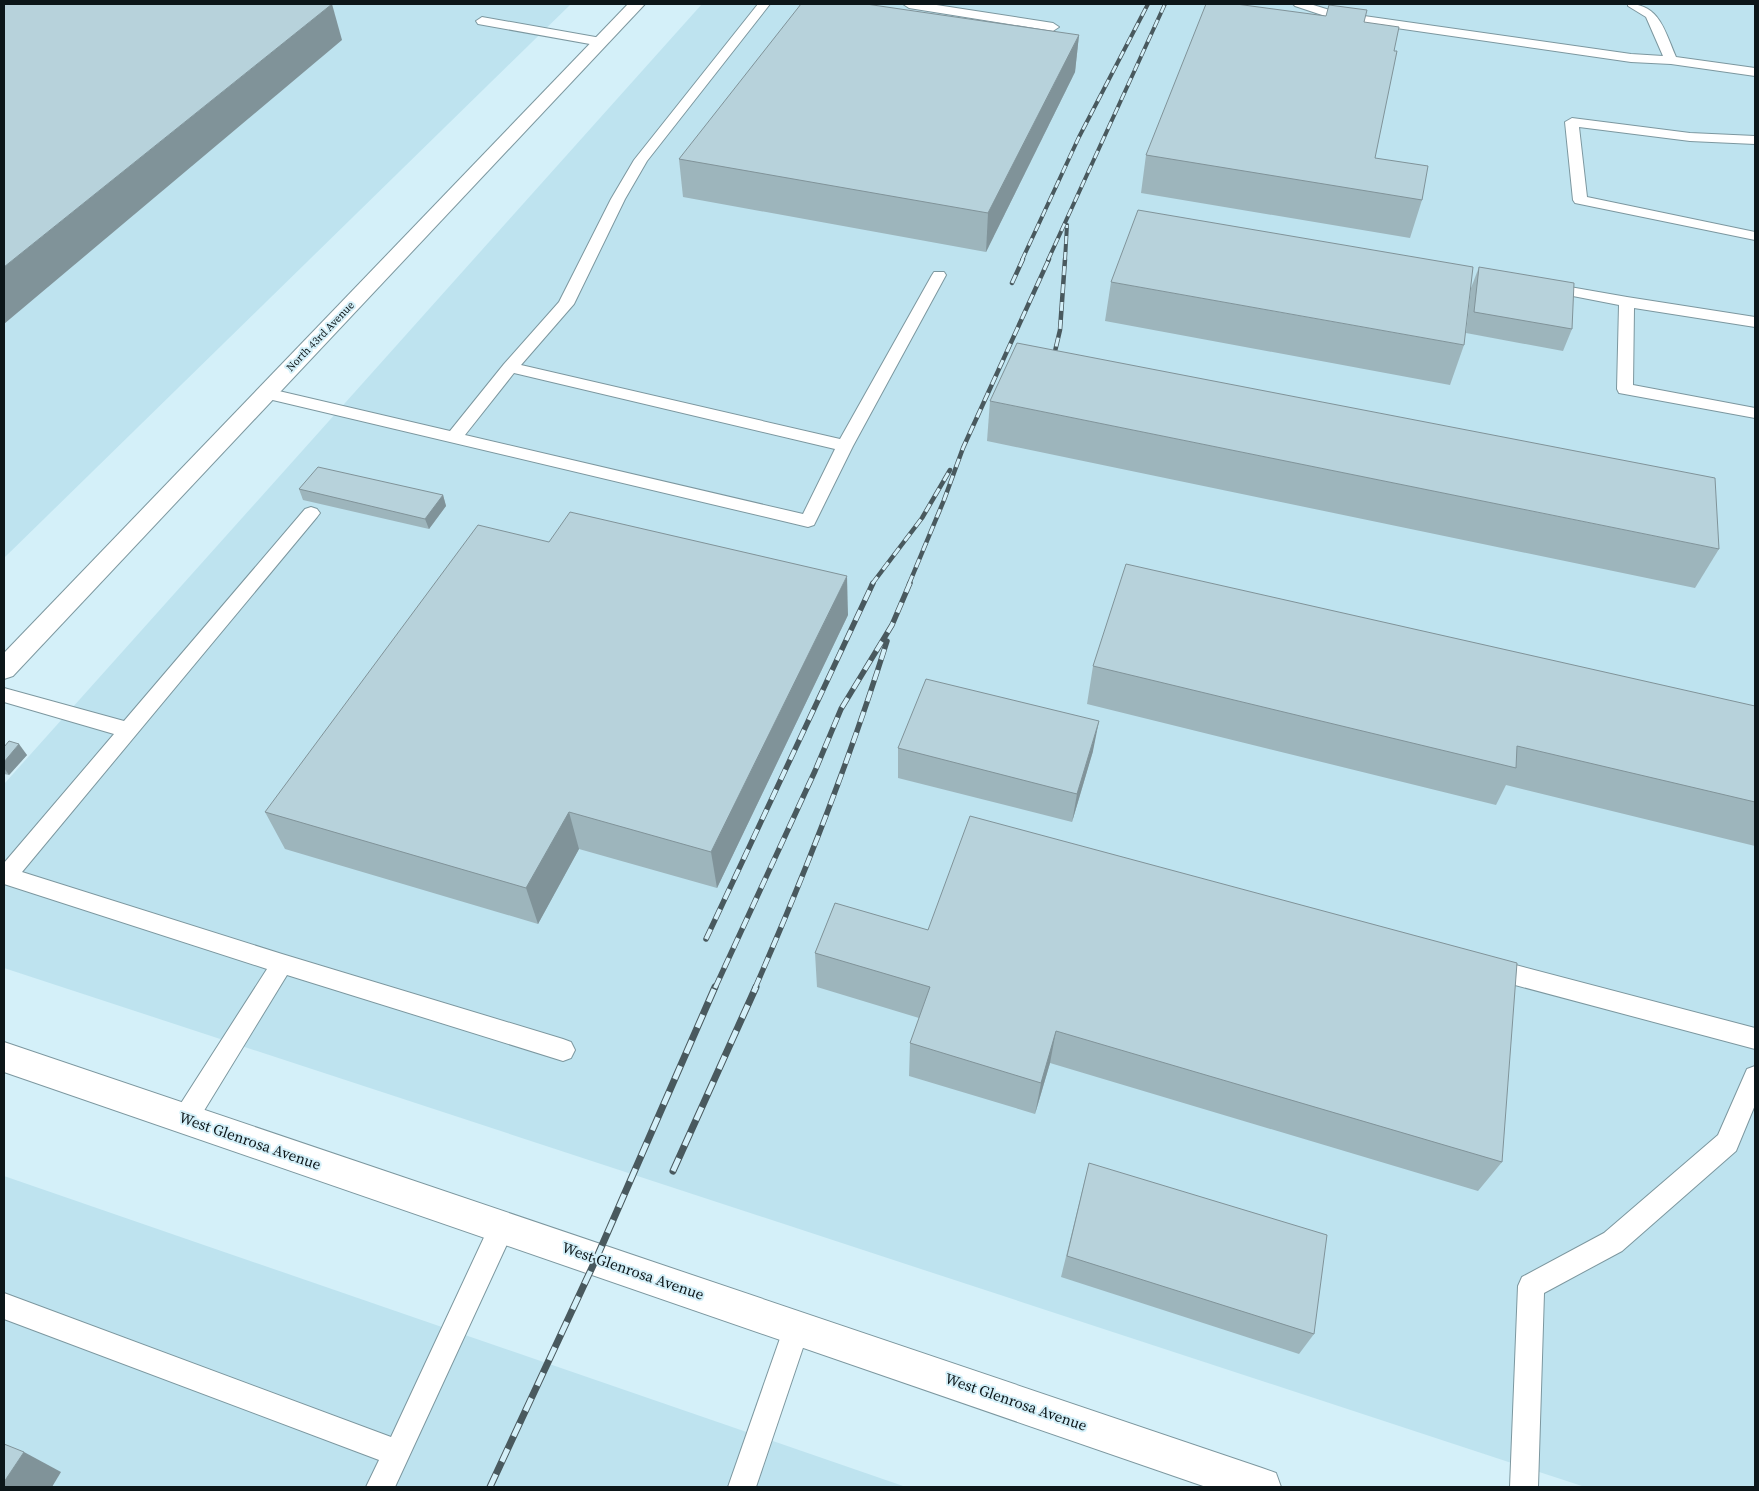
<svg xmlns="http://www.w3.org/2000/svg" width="1759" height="1491" font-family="'Source Serif 4',serif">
  <rect width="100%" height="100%" fill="#d4f0f9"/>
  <g fill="#bee3ef">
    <polygon points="4,4 571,4 4,558"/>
    <polygon points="702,4 1755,4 1755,1487 1585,1487 4,968 4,784"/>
    <polygon points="4,1176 906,1487 4,1487"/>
  </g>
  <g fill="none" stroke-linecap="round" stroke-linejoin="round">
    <defs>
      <g id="service">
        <path d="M758,4H770L647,161L625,199L574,304L521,365L840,439L932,275L934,272H944L946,275L853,446L814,525L808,527L260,397L258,393L260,389L266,388L450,431L504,364L559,302L611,199L634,160ZM514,373L835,449L803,514L465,435Z"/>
        <polygon points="903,4 930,4 1053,23 1059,27 1053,31 909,8"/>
        <path d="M1293,4H1310L1336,12L1631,54L1663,56L1646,17L1628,6V4C1660,4 1665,32 1676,57L1755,68V76L1671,64L1631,62L1334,19L1295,6Z"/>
        <polygon points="482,17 601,38 607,42 601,46 478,24 476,21"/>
        <polygon points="1572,118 1690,133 1755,136 1755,144 1690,141 1579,127 1587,197 1755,232 1755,240 1575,203 1573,200 1565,122"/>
        <polygon points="1547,283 1627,297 1755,317 1755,327 1634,308 1633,385 1755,408 1755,418 1619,393 1617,389 1619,305 1542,290 1540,287 1542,284"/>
        <polygon points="311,507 317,509 320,513 317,517 22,872 282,954 563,1039 571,1042 575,1050 571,1058 563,1061 287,975 194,1127 185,1130 176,1127 173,1119 176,1111 267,969 4,884 4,863 114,734 4,702 4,688 124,721 305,509"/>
        <polygon points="1489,958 1755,1028 1755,1049 1489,978 1481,975 1478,968 1481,961"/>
        <polygon points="1755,1066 1755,1105 1736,1151 1622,1251 1544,1293 1538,1487 1510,1487 1518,1286 1522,1277 1604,1233 1718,1135 1747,1069"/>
        <polygon points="502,1215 511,1218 515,1227 395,1487 366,1487 379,1460 4,1319 4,1293 391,1437 493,1218"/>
        <polygon points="797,1314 806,1318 810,1327 756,1487 728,1487 784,1327 788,1318"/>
      </g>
      <polygon id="minor" points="4,1042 1262,1468 1276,1473 1281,1487 1206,1487 4,1072"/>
      <polygon id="secondary" points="628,4 645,4 13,676 4,679 4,653"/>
    </defs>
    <use href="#service" stroke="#7c979f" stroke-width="2"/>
    <use href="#minor" stroke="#7c979f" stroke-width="2"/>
    <use href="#secondary" stroke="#7c979f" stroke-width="2"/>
    <use href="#service" fill="#fff" fill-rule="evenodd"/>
    <use href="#minor" fill="#fff" fill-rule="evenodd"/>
    <use href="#secondary" fill="#fff" fill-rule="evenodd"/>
    <defs>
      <g id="rail-far3">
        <polyline points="1022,260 1079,137 1148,4"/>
        <polyline points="1048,260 1165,4"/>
        <polyline points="1065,260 1067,225"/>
      </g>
      <g id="rail-far2">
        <polyline points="1012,283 1023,259"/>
        <polyline points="1052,364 1060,330 1065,259"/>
        <polyline points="872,584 922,518 950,470"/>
        <polyline points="909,584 944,500 963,448 1049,259"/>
      </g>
      <g id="rail-far1">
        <polyline points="706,939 873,583"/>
        <polyline points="715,988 815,771 841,709 892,625 910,583"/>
        <path d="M755,988C805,874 850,759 887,641"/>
      </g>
      <g id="rail">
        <polyline points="673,1171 756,987"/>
        <polyline points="490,1487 596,1259 715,987"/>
      </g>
    </defs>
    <use href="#rail-far3" stroke="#49595e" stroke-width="4"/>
    <use href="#rail-far2" stroke="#49595e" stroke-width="4.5"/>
    <use href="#rail-far1" stroke="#49595e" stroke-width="5.5"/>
    <use href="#rail" stroke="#49595e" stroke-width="7"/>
    <use href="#rail-far3" stroke="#d4f0f9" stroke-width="2.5" stroke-dasharray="8" stroke-linecap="butt"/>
    <use href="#rail-far2" stroke="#d4f0f9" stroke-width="3" stroke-dasharray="9" stroke-linecap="butt"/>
    <use href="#rail-far1" stroke="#d4f0f9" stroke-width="4" stroke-dasharray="11" stroke-linecap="butt"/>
    <use href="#rail" stroke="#d4f0f9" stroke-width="5" stroke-dasharray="14" stroke-linecap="butt"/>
  </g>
  <g fill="#9db5bc">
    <polygon points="1364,22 1375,158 1422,200 1410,238 1141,193 1146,155"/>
    <polygon points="1079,35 1075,72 986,252 683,197 679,159"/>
    <polygon points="1479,267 1572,329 1563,351 1466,333 1471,288"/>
    <polygon points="1111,282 1464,345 1450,385 1105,321"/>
    <polygon points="990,401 1719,549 1695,588 987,441"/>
    <polygon points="299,489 443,495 446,506 429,529 303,500"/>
    <polygon points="848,615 717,888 579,849 538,924 285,849 265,812"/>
    <polygon points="1093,666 1755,706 1755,846 1506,785 1496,805 1087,704"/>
    <polygon points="4,747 27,755 9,775 4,774"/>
    <polygon points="898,748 1093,751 1072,822 898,778"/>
    <polygon points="835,903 1502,1162 1478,1191 1050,1063 1035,1114 909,1076 910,1043 919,1018 817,987 815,953"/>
    <polygon points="1089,1163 1314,1334 1299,1354 1061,1277"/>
  </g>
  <g fill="#809399">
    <polygon points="332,4 342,40 4,324 4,267"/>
    <polygon points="1079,35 1075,72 986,252 988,213"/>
    <polygon points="443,495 446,506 429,529 425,519"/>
    <polygon points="847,576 848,615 717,888 711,852"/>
    <polygon points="1099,721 1093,751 1072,822 1077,794"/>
    <polygon points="19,744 27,755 9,775 4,768 4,762"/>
    <polygon points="569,812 579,849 538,924 526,888"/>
    <polygon points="1056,1031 1050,1063 1035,1114 1041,1083"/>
    <polygon points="24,1452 61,1472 52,1487 4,1487 4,1482"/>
  </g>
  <g fill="#b7d2db" stroke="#809399">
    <polygon points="6,4 332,4 4,267 4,5"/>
    <polygon points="801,4 866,4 1079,35 988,213 679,159"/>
    <polygon points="1206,4 1236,4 1326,16 1329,5 1367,10 1364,22 1399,27 1394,51 1397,51 1375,158 1428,166 1422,200 1146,155"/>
    <polygon points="1138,210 1473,267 1464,345 1111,282"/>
    <polygon points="1479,267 1574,283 1572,329 1474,312"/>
    <polygon points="1017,343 1715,478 1719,549 990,401"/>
    <polygon points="318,467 443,495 425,519 299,489"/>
    <polygon points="570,512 847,576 711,852 569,812 526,888 265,812 478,525 549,542"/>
    <polygon points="1126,564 1755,706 1755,802 1517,746 1516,768 1093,666"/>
    <polygon points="926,679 1099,721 1077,794 898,748"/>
    <polygon points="9,741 19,744 4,762 4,747"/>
    <polygon points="970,816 1517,963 1502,1162 1056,1031 1041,1083 910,1043 930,987 815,953 835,903 928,930"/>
    <polygon points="1089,1163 1327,1235 1314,1334 1067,1256"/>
    <polygon points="4,1444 24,1452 4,1482"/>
  </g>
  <g text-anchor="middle" stroke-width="4" stroke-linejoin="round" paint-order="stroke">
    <g font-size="11" fill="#0c1619" stroke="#d4f0f9">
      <text transform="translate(320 336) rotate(-46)" y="4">North 43rd Avenue</text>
    </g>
    <g font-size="15" fill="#0c1619" stroke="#d4f0f9">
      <text transform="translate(250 1141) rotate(19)" y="5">West Glenrosa Avenue</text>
      <text transform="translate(633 1271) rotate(19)" y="5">West Glenrosa Avenue</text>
      <text transform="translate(1016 1402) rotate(19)" y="5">West Glenrosa Avenue</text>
    </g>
  </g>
  <rect width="1759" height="1491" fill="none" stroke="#0c1619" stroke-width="10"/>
</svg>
